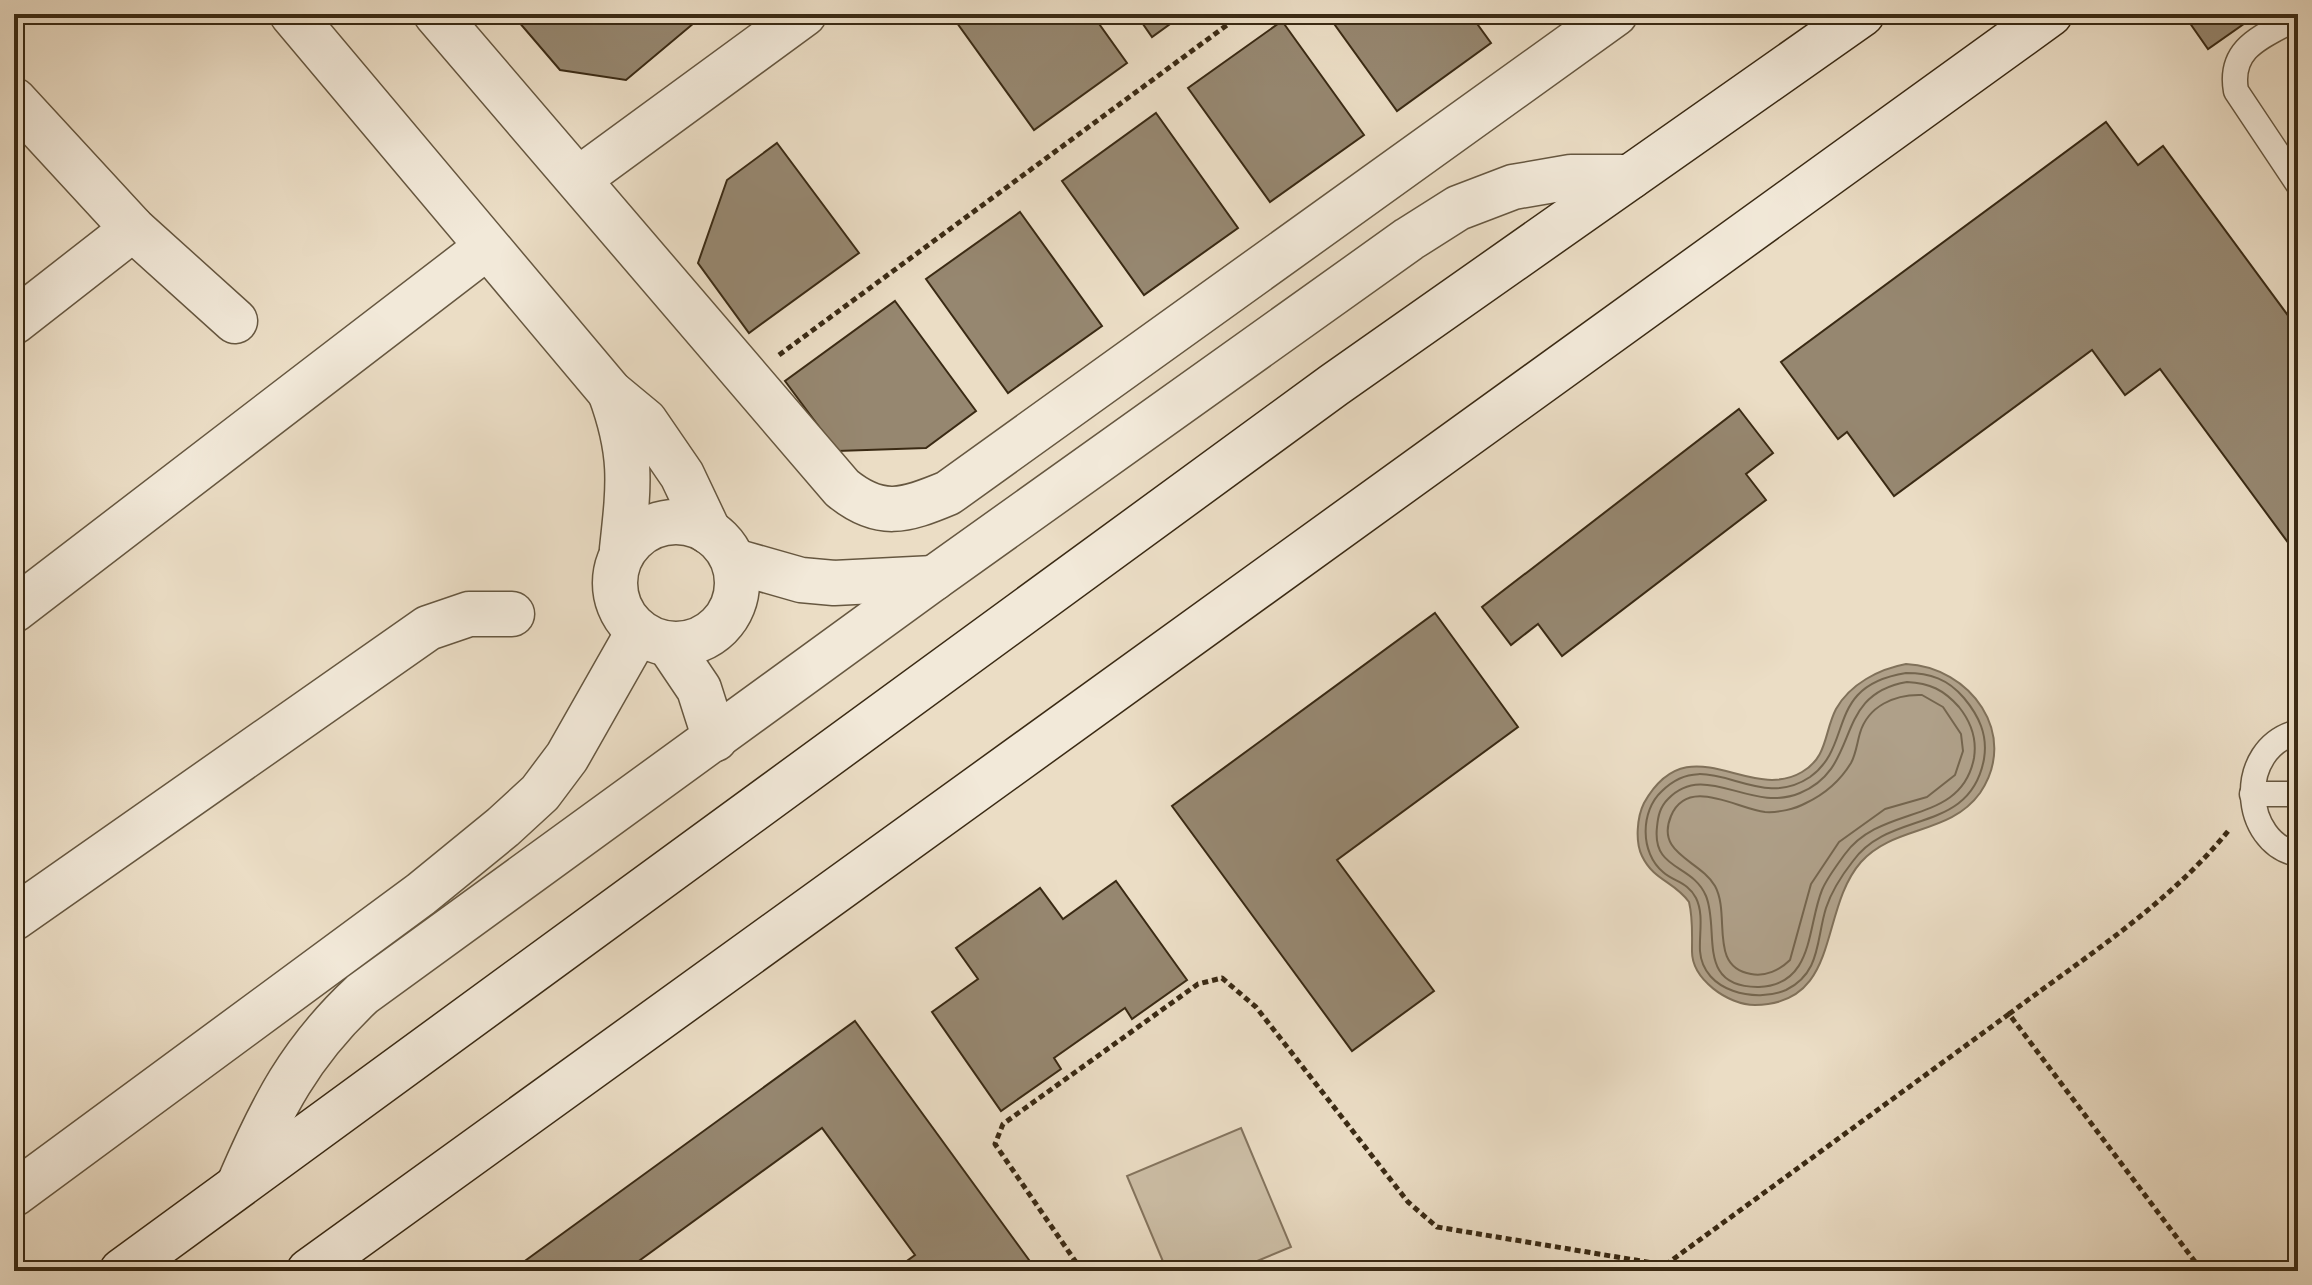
<svg xmlns="http://www.w3.org/2000/svg" width="2312" height="1285" font-family="Vollkorn,serif">
  <rect width="100%" height="100%" fill="#ebddc5"/>
  <filter id="stains"><feTurbulence type="fractalNoise" baseFrequency=".0025" numOctaves="4"/><feColorMatrix values="0 0 0 0 .2 0 0 0 0 .09 0 0 0 0 .02 0 0 0 .5 -.17"/></filter>
  <radialGradient id="worn" r=".72"><stop offset=".6" stop-color="#630" stop-opacity="0"/><stop offset="1" stop-color="#630" stop-opacity=".3"/></radialGradient>
  <polygon fill="#cdbfa7" stroke="#84745e" stroke-width="2" points="1241,1128 1291,1247 1233,1271 1167,1271 1127,1176"/>
  <path fill="#afa089" stroke="#80715a" stroke-width="2" d="M1906,664C1970,667 2020,734 1980,793C1950,835 1894,825 1861,862C1818,911 1842,1004 1755,1005C1728,1005 1691,979 1692,950C1692,933 1693,918 1689,902C1674,881 1654,881 1642,856C1635,842 1637,817 1644,803C1689,723 1748,804 1802,772C1828,757 1824,732 1836,709C1850,684 1879,669 1906,664Z"/>
  <g fill="none" stroke-linecap="round" stroke-linejoin="round">
    <g stroke="#74654e" stroke-width="2">
      <path d="M1906,673C1930,673 1948,679 1964,698C1979,716 1988,735 1984,759C1970,835 1890,809 1853,861C1842,875 1832,890 1826,908C1816,940 1821,973 1786,990C1756,1003 1703,992 1700,951C1699,934 1704,914 1696,898C1688,882 1674,882 1663,872C1640,853 1640,811 1662,791C1709,744 1755,814 1810,777C1855,745 1824,686 1906,673Z"/>
      <path d="M1907,682C1930,683 1944,690 1959,707C1971,722 1977,739 1974,758C1961,826 1882,803 1845,854C1837,865 1827,878 1822,890C1807,927 1814,985 1759,987C1695,988 1720,930 1706,896C1692,863 1652,871 1657,827C1658,816 1660,807 1668,799C1705,760 1751,814 1800,793C1863,767 1831,695 1907,682Z"/>
      <path d="M1922,695L1943,707L1961,734L1963,751L1955,775L1927,797L1885,809L1839,842L1811,884L1790,960C1780,970 1765,977 1751,974C1708,967 1731,915 1715,886C1700,860 1655,854 1671,816C1688,776 1737,809 1765,812C1778,813 1795,809 1806,803C1825,794 1840,781 1851,763C1856,754 1857,743 1860,733C1868,706 1895,694 1922,695Z"/>
    </g>
  </g>
  <g fill="#968770" stroke="#3a2a14" stroke-width="2">
    <polygon points="512,14 696,14 700,18 626,80 560,70"/>
    <polygon points="955,14 1092,14 1127,63 1034,130 952,16"/>
    <polygon points="1136,14 1184,14 1152,37"/>
    <polygon points="1327,14 1470,14 1491,43 1397,111"/>
    <polygon points="2193,14 2258,14 2208,49 2187,19"/>
    <polygon points="1282,21 1364,135 1270,202 1188,88"/>
    <polygon points="1156,113 1238,228 1144,295 1062,181"/>
    <polygon points="2106,122 2138,165 2163,146 2298,329 2298,556 2160,369 2125,395 2092,350 1894,496 1847,432 1838,439 1781,362"/>
    <polygon points="777,143 859,253 749,333 698,263 727,180"/>
    <polygon points="1020,212 1102,326 1008,393 926,279"/>
    <polygon points="895,301 976,411 926,448 837,451 785,381"/>
    <polygon points="1739,409 1773,453 1746,474 1766,500 1562,656 1538,624 1511,645 1482,607"/>
    <polygon points="1435,613 1518,727 1337,860 1434,991 1352,1051 1172,806"/>
    <polygon points="1116,881 1187,980 1132,1019 1125,1008 1054,1058 1061,1069 1001,1111 932,1012 978,979 956,948 1040,888 1063,919"/>
    <polygon points="855,1021 1037,1271 893,1271 915,1255 822,1128 625,1271 511,1271"/>
  </g>
  <g fill="none" stroke-linecap="round" stroke-linejoin="round">
    <defs>
      <g id="lane">
        <path d="M2298,17C2265,36 2228,46 2236,91L2298,184"/>
        <path d="M2298,732C2234,748 2242,844 2298,854"/>
        <polyline points="2252,794 2298,794"/>
      </g>
      <g id="street">
        <polyline points="292,14 610,392 645,421 682,475 709,532"/>
        <path d="M436,14L842,488C880,519 905,511 948,493L1615,14"/>
        <polyline points="14,100 133,229 235,321"/>
        <polyline points="580,178 804,14"/>
        <polyline points="14,322 133,229"/>
        <path d="M610,392C633,454 629,485 622,549"/>
        <circle cx="676" cy="583" r="61"/>
        <polyline points="734,561 801,580 834,583 934,578"/>
        <polyline points="14,610 487,247"/>
        <polyline points="670,646 699,689 715,739"/>
        <polyline points="14,918 428,628 469,614 512,614"/>
        <path d="M239,1184C272,1107 300,1052 362,994L934,578L1409,239L1458,208L1513,187L1571,177H1630"/>
        <polyline points="14,1194 421,894 503,827 540,793 567,757 638,632"/>
      </g>
      <g id="secondary">
        <polyline points="122,1271 1334,385 1862,14"/>
        <polyline points="309,1271 2050,14"/>
      </g>
    </defs>
    <use href="#lane" stroke="#665740" stroke-width="27"/>
    <use href="#street" stroke="#665740" stroke-width="47"/>
    <use href="#secondary" stroke="#3a2a14" stroke-width="47"/>
    <g stroke="#3a2a14" stroke-width="5" stroke-dasharray="6 4" stroke-linecap="butt">
      <polyline points="779,355 1242,14"/>
      <path d="M2009,1014C2085,957 2169,904 2229,830"/>
      <polyline points="1082,1271 995,1144 1003,1124 1198,984 1222,978 1256,1007 1408,1202 1437,1227 1665,1265"/>
      <polyline points="1657,1271 2009,1014 2202,1271"/>
    </g>
    <use href="#lane" stroke="#f2e9d9" stroke-width="24"/>
    <use href="#street" stroke="#f2e9d9" stroke-width="44"/>
    <use href="#secondary" stroke="#f2e9d9" stroke-width="44"/>
  </g>
  <rect width="2312" height="1285" fill="none" stroke="#ebddc5" stroke-width="48"/>
  <rect x="16" y="16" width="2280" height="1253" fill="none" stroke="#3a2a14" stroke-width="4"/>
  <rect x="24" y="24" width="2264" height="1237" fill="none" stroke="#3a2a14" stroke-width="2"/>
  <rect width="100%" height="100%" filter="url(#stains)"/>
  <rect width="100%" height="100%" fill="url(#worn)"/>
</svg>
